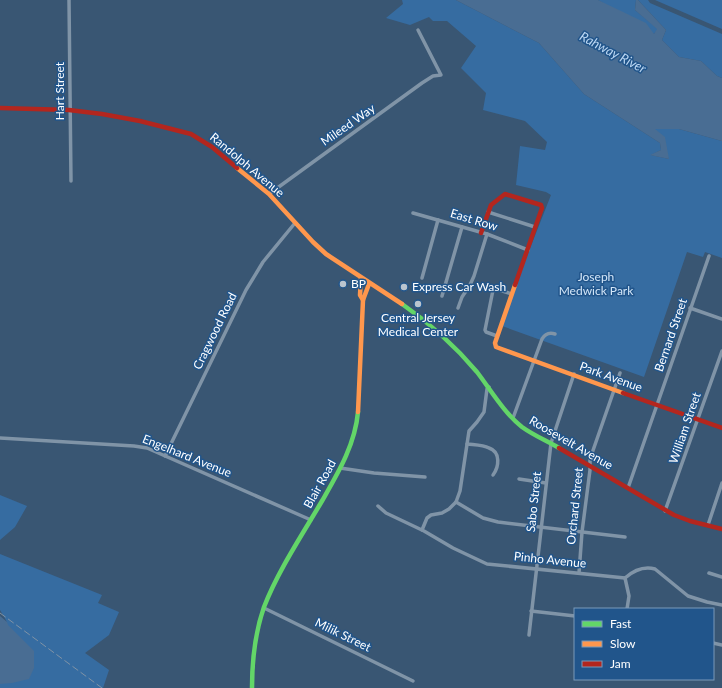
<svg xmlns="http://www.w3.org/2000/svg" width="722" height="688" font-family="Lato,sans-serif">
  <rect width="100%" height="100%" fill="#395673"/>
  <g fill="#366ca1">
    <polygon points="402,0 456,0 539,43 584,94 660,143 661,150 651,155 669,159 654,129 679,129 722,141 722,258 705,252 703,257 687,252 644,377 502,326 512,294 551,195 546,192 516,185 520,146 545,150 547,142 525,121 483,110 486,93 461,68 476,46 447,21 433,21 429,17 410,25 386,18 403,4"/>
    <polygon points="598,0 636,0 635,10 658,29 654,34"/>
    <polygon points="638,0 648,0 650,3 722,34 722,78 717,76 701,61 679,57 662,40 666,30"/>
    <polygon points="655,0 722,0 722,29"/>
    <polygon points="0,495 27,506 15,527 0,540"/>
    <polygon points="0,554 102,595 98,603 119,612 109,635 85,653 109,670 103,688 0,688 0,617 7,622 0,610"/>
  </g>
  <g fill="#496d93">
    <polygon points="456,0 598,0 646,23 654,34 657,29 635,10 636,0 638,0 666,30 662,40 679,57 701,61 717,76 722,78 722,141 679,129 655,129 665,137 669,159 650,155 661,150 660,143 584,94 539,43"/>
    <polygon points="0,616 7,622 8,625 34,651 34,668 29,679 12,683 0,684"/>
  </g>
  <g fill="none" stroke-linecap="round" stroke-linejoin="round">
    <g stroke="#8094a7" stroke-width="3.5">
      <polyline points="69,0 71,181"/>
      <polyline points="269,194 422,83 433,76 441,75 418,30"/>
      <polyline points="488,212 535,227"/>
      <polyline points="413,213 487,234 528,250"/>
      <polyline points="422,278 438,220"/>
      <polyline points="442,296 462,227"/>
      <polyline points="458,308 462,297 470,285 474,276 487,234"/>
      <polyline points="690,308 722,319"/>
      <polyline points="497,336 486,332 485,330 493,290 496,289 512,294"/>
      <path d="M513,418L542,339C545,334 549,332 555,334"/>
      <polyline points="0,438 134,446 147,448 311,520"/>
      <path d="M467,444C475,445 483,445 489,448C501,452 499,467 493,475"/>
      <polyline points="165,456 246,290 263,262 295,223"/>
      <polyline points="340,468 374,473 425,477"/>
      <polyline points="519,479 546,483"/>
      <polyline points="628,488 709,256"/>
      <polyline points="456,502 483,518 498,522 625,537"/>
      <path d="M378,506L386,513L424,531L453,548L487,564L625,578C633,571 644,566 655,569L688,596L707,602L722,605"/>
      <polyline points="665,511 722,351"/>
      <polyline points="708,525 722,483"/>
      <polyline points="422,530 427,518 431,515 442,513 449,509 456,502 460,491 469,431 477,422 484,412 487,389 489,387"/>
      <polyline points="579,573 582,532 590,470 590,459 620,373"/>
      <polyline points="709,573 722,577"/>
      <polyline points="625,578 629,596 627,609"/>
      <polyline points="264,608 413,681"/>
      <polyline points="531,611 575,616"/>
      <polyline points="529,635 551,443 574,374"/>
      <polyline points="713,643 722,645"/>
    </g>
    <g stroke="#63d668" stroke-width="4.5">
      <path d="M402,304C431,324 455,346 477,372C490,389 505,414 522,427C533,435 547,441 559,448"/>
      <path d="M252,688C252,661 255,633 264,607C278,571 302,535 322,501C338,473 355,445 358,412"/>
    </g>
    <g stroke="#ff974d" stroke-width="4.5">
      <polyline points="237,168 269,194 313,242 326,254 402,304"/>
      <polyline points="515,285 495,343 496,347 623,393"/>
      <polyline points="363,300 369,284"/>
      <polyline points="358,412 363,300 360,295 361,278"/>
    </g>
    <g stroke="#b3261e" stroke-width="4.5">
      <polyline points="0,108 69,110 102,114 140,121 191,134 212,147 237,168"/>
      <polyline points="481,233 491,205 505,194 541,205 542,208 515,285"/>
      <polyline points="623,393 722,428"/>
      <polyline points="559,448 674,515 690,521 722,529"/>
    </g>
    <polyline stroke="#8093a6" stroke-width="1" stroke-dasharray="7 3" stroke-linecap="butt" points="0,613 102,688"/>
  </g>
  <g fill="#bac4ce" stroke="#21558b" stroke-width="1.5">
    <circle cx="343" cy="284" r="4"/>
    <circle cx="404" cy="287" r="4"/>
    <circle cx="418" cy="304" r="4"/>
  </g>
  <g text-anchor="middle" stroke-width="3" stroke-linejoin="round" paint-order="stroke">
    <g font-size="12" fill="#fff" stroke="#21558b">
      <text transform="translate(60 91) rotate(-90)" y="4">Hart Street</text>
      <text transform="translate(348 125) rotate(-35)" y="4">Mileed Way</text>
      <text transform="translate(247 165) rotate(40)" y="4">Randolph Avenue</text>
      <text transform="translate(474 220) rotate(17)" y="4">East Row</text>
      <text transform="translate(215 331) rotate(-64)" y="4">Cragwood Road</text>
      <text transform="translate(671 335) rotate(-71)" y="4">Bernard Street</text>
      <text transform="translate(611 377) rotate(20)" y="4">Park Avenue</text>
      <text transform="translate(685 428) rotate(-71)" y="4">William Street</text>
      <text transform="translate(571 443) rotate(30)" y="4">Roosevelt Avenue</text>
      <text transform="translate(187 456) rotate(22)" y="4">Engelhard Avenue</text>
      <text transform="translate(320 484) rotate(-61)" y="4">Blair Road</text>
      <text transform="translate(534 502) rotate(-84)" y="4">Sabo Street</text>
      <text transform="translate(575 506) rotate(-84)" y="4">Orchard Street</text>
      <text transform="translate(550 560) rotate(6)" y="4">Pinho Avenue</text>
      <text transform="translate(343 635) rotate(26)" y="4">Milik Street</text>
    </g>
    <g font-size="12" fill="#d3e6f8" stroke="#21558b">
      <text x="596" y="281">Joseph<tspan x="596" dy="14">Medwick Park</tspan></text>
    </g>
    <g font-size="12" fill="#fff" stroke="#21558b" text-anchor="start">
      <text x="351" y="288">BP</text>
      <text x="412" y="291">Express Car Wash</text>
      <text x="418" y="322" text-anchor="middle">Central Jersey<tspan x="418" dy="14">Medical Center</tspan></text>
    </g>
    <g font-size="13" font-style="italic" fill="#bad6f2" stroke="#21558b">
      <text transform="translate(613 52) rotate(28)" y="5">Rahway River</text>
    </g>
  </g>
  <rect x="574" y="608" width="140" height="72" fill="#21558b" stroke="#7a99b9"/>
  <rect x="582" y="621" width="20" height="6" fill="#63d668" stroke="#7a99b9"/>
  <text x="610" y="628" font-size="12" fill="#ffffff">Fast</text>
  <rect x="582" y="641" width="20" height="6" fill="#ff974d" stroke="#7a99b9"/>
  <text x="610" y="648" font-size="12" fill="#ffffff">Slow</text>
  <rect x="582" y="661" width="20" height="6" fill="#b3261e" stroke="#7a99b9"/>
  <text x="610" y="668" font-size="12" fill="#ffffff">Jam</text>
</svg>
